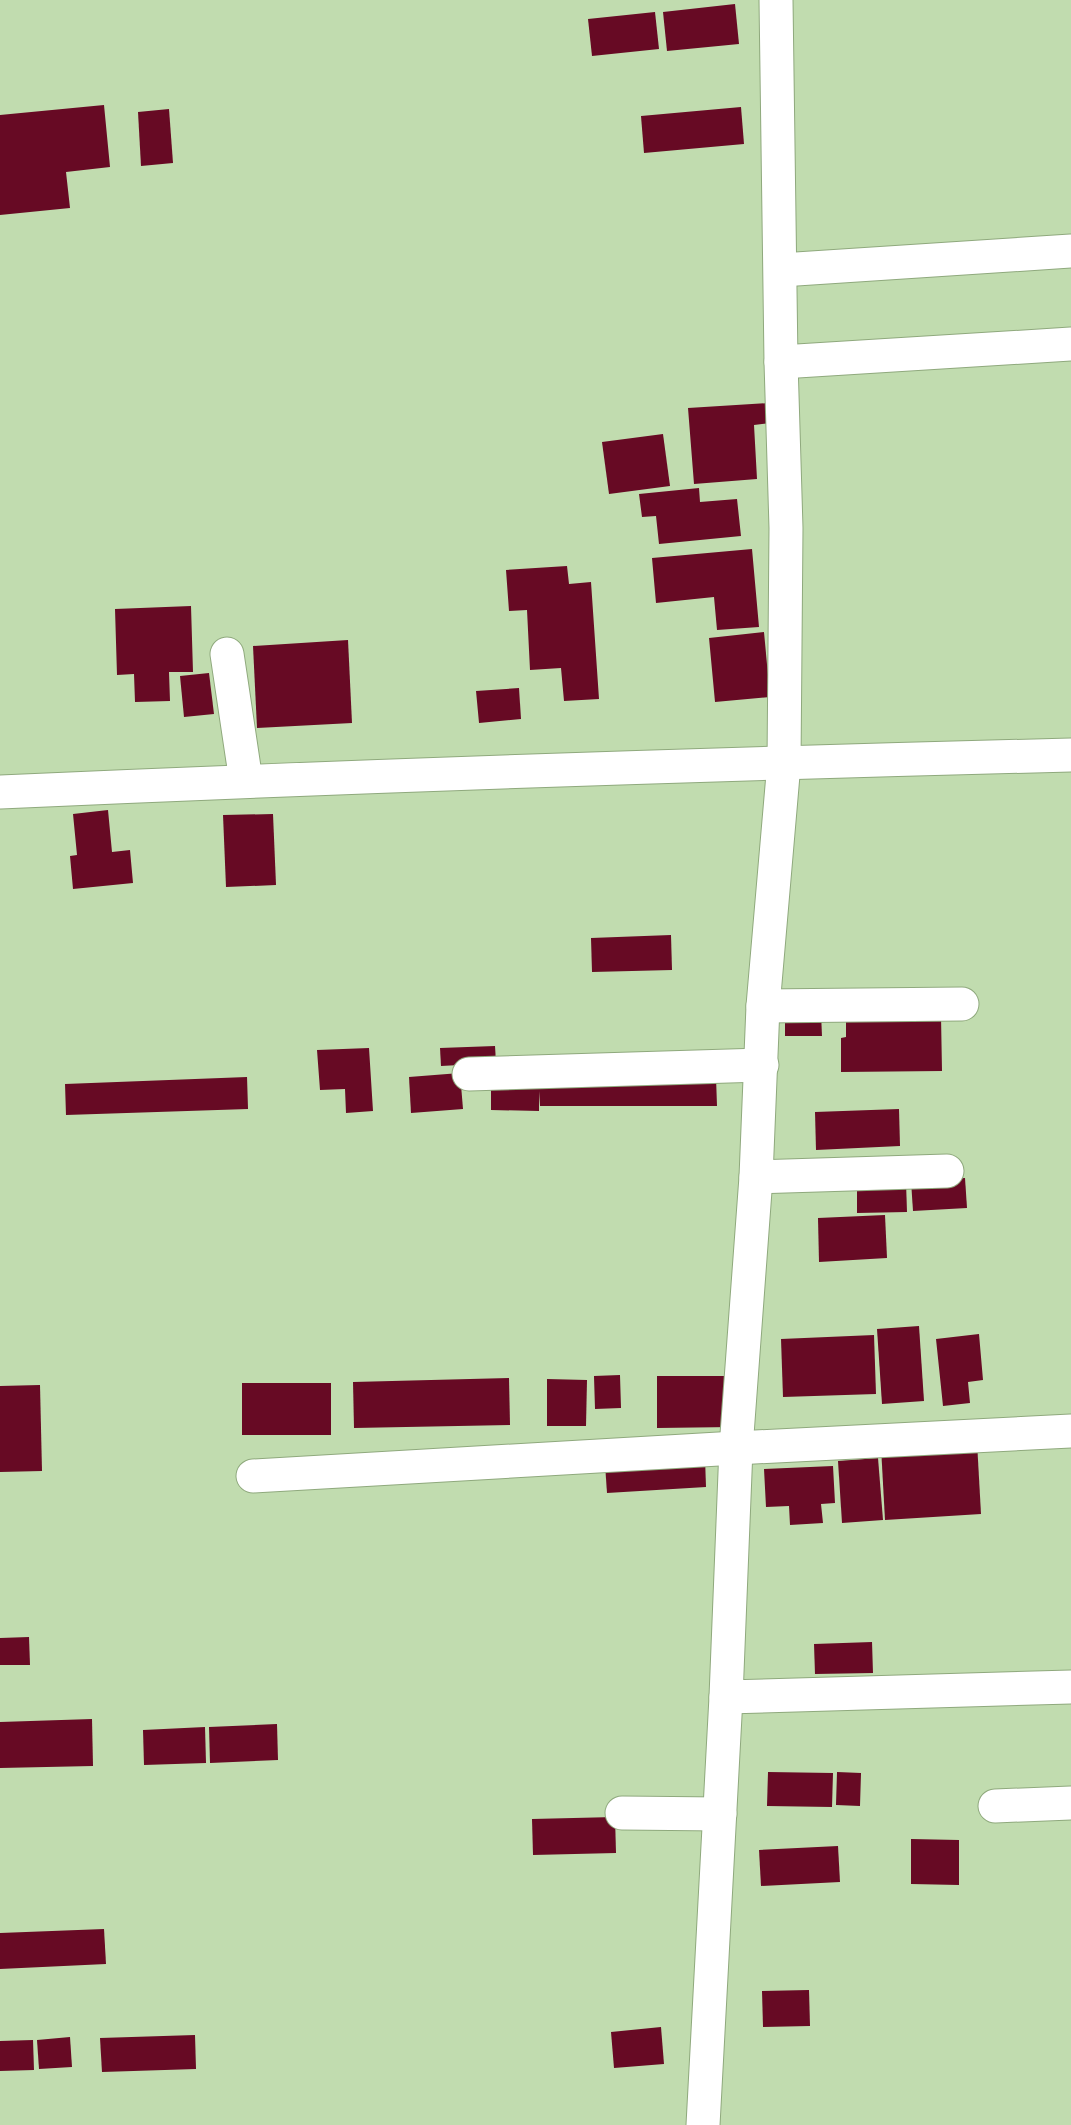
<svg xmlns="http://www.w3.org/2000/svg" width="1071" height="2125" font-family="'PT Sans',sans-serif">
  <rect width="100%" height="100%" fill="#c1dcaf"/>
  <g fill="#670a24">
    <polygon points="735,4 739,44 667,51 663,12"/>
    <polygon points="655,12 659,49 592,56 588,19"/>
    <polygon points="104,105 110,167 66,172 70,208 0,215 0,115"/>
    <polygon points="741,107 744,144 644,153 641,116"/>
    <polygon points="169,109 173,163 141,166 138,112"/>
    <polygon points="770,403 771,423 754,425 757,479 694,484 688,408"/>
    <polygon points="663,434 670,486 609,494 602,442"/>
    <polygon points="699,488 700,502 737,499 741,536 659,544 656,516 642,517 639,494"/>
    <polygon points="752,549 759,627 717,630 714,597 656,603 652,558"/>
    <polygon points="567,566 569,584 591,582 599,699 564,701 561,668 530,670 527,610 509,611 506,570"/>
    <polygon points="191,606 193,672 169,672 170,701 135,702 134,674 117,675 115,609"/>
    <polygon points="764,632 770,697 715,702 709,638"/>
    <polygon points="348,640 352,723 257,728 253,646"/>
    <polygon points="209,673 214,714 184,717 180,676"/>
    <polygon points="519,688 521,719 479,723 476,691"/>
    <polygon points="108,810 112,852 130,850 133,883 73,889 70,856 77,855 73,814"/>
    <polygon points="273,814 276,885 226,887 223,815"/>
    <polygon points="671,935 672,970 592,972 591,938"/>
    <polygon points="821,1013 822,1036 785,1036 785,1014"/>
    <polygon points="846,1016 941,1016 942,1071 841,1072 841,1038 846,1037"/>
    <polygon points="495,1046 496,1063 441,1066 440,1048"/>
    <polygon points="369,1048 373,1111 346,1113 345,1089 320,1090 317,1050"/>
    <polygon points="460,1073 463,1109 411,1113 409,1077"/>
    <polygon points="247,1077 248,1109 66,1115 65,1084"/>
    <polygon points="716,1077 717,1106 540,1106 539,1091 539,1111 491,1110 491,1086"/>
    <polygon points="899,1109 900,1146 816,1150 815,1112"/>
    <polygon points="965,1178 967,1208 913,1211 911,1181"/>
    <polygon points="857,1182 906,1182 907,1212 857,1213"/>
    <polygon points="885,1215 887,1258 819,1262 818,1218"/>
    <polygon points="919,1326 924,1401 882,1404 877,1329"/>
    <polygon points="979,1334 983,1380 968,1382 970,1403 943,1406 936,1339"/>
    <polygon points="874,1335 876,1394 783,1397 781,1339"/>
    <polygon points="620,1375 621,1408 595,1409 594,1376"/>
    <polygon points="657,1376 733,1376 733,1427 657,1428"/>
    <polygon points="509,1378 510,1425 354,1428 353,1382"/>
    <polygon points="547,1379 587,1380 586,1426 547,1426"/>
    <rect x="242" y="1383" width="89" height="52"/>
    <polygon points="40,1385 42,1471 0,1472 0,1386"/>
    <polygon points="977,1442 981,1514 885,1520 881,1447"/>
    <polygon points="705,1458 706,1487 607,1493 605,1464"/>
    <polygon points="878,1458 883,1520 842,1523 838,1461"/>
    <polygon points="833,1466 835,1503 821,1504 823,1523 790,1525 789,1506 766,1507 764,1469"/>
    <polygon points="29,1637 30,1665 0,1665 0,1638"/>
    <polygon points="872,1642 873,1673 815,1674 814,1644"/>
    <polygon points="92,1719 93,1766 0,1768 0,1722"/>
    <polygon points="277,1724 278,1760 210,1763 209,1727"/>
    <polygon points="205,1727 206,1763 144,1765 143,1730"/>
    <polygon points="768,1772 833,1773 832,1807 767,1806"/>
    <polygon points="837,1772 861,1773 860,1806 836,1805"/>
    <polygon points="615,1817 616,1853 533,1855 532,1819"/>
    <polygon points="911,1839 959,1840 959,1885 911,1884"/>
    <polygon points="838,1846 840,1882 761,1886 759,1850"/>
    <polygon points="104,1929 106,1964 0,1969 0,1933"/>
    <polygon points="809,1990 810,2026 763,2027 762,1991"/>
    <polygon points="661,2027 664,2064 614,2068 611,2032"/>
    <polygon points="195,2035 196,2069 102,2072 100,2038"/>
    <polygon points="70,2037 72,2067 39,2069 37,2040"/>
    <polygon points="33,2040 34,2070 0,2071 0,2041"/>
  </g>
  <g fill="none" stroke-linecap="round" stroke-linejoin="round">
    <defs>
      <g id="minor">
        <polyline points="781,270 1071,251"/>
        <polyline points="781,362 1071,344"/>
        <polyline points="227,654 246,781"/>
        <polyline points="763,1006 962,1004"/>
        <polyline points="469,1074 762,1065"/>
        <polyline points="756,1177 947,1171"/>
        <polyline points="253,1476 736,1448 1071,1431"/>
        <polyline points="726,1697 1071,1687"/>
        <polyline points="995,1806 1071,1803"/>
        <polyline points="622,1813 720,1814"/>
        <polyline points="703,2125 726,1697 736,1448 756,1177 763,1006 784,763 786,528 781,362 776,0"/>
      </g>
      <path id="tertiary" d="M0,792C357,776 714,764 1071,755"/>
    </defs>
    <use href="#minor" stroke="#8fa97d" stroke-width="35"/>
    <use href="#tertiary" stroke="#8fa97d" stroke-width="35"/>
    <use href="#minor" stroke="#fff" stroke-width="33"/>
    <use href="#tertiary" stroke="#fff" stroke-width="33"/>
  </g>
</svg>
